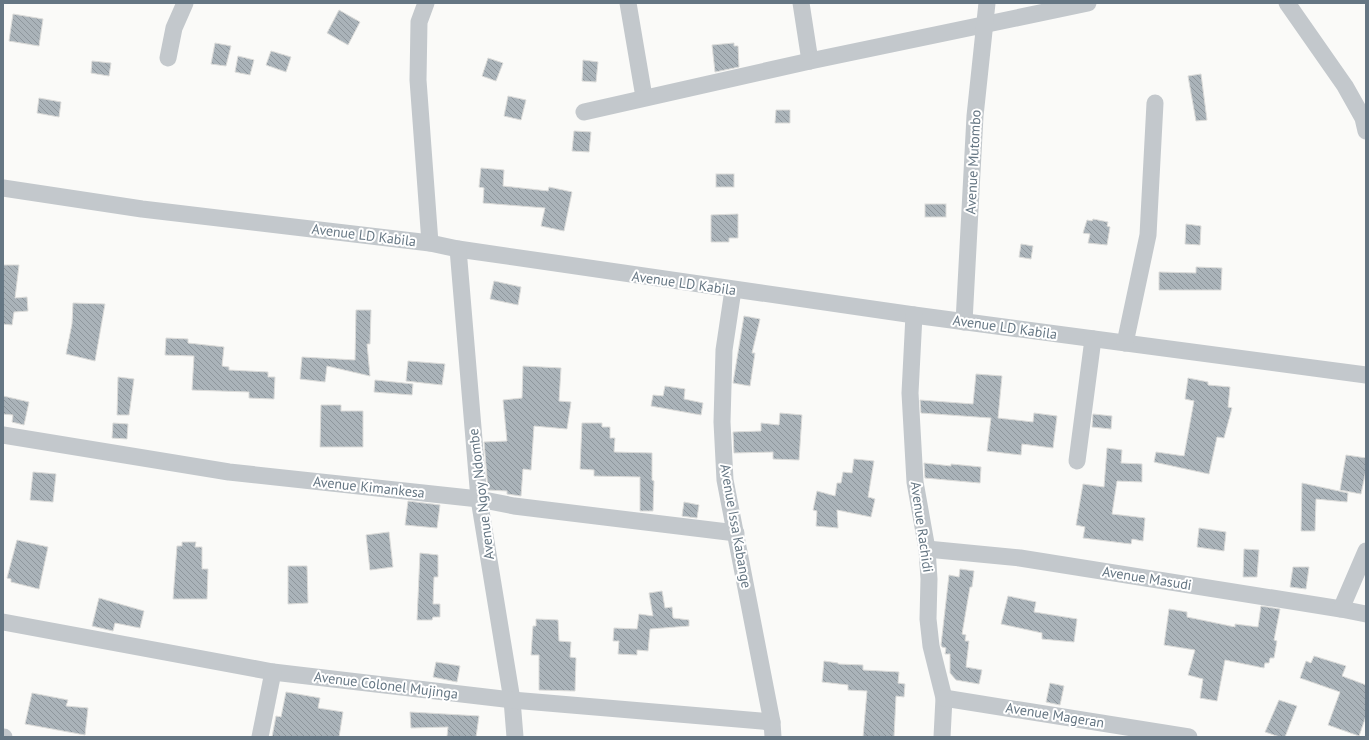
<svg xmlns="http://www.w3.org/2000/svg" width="1369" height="740" font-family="'PT Sans',sans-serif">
  <defs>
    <pattern id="building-back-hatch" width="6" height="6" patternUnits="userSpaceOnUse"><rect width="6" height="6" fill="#aab3b9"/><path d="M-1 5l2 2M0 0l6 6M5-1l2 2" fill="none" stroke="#8e969c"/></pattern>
  </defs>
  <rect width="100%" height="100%" fill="#fafaf8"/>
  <g fill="url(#building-back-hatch)" stroke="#dcdcda">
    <polygon points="339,10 360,22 348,45 327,33"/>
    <polygon points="13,14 43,19 39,46 9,41"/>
    <polygon points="215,43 231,46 226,66 211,64"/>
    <polygon points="734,43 734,46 738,46 739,67 715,72 712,45"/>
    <polygon points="271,51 291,57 286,72 266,65"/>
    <polygon points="238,56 254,60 250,75 235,72"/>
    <polygon points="488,58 503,63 496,81 482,76"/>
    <polygon points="583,60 598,62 596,82 582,81"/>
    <polygon points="92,61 111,63 109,76 91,73"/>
    <polygon points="1201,74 1207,120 1196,121 1188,76"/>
    <polygon points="508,96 526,100 521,120 504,116"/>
    <polygon points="39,98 61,102 59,117 37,113"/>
    <polygon points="776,110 790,110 790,123 775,123"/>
    <polygon points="574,131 591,132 589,152 572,151"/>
    <polygon points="481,168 504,170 503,186 548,191 549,187 572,192 564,231 541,226 545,208 483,203 484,188 479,187"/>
    <rect x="716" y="174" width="18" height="13"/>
    <rect x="925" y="204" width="21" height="13"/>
    <polygon points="738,214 738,238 729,238 729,242 711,242 711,215"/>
    <polygon points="1093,219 1108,222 1107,226 1110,227 1107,245 1088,243 1090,234 1083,233 1087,220 1092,221"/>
    <polygon points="1186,224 1201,226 1200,245 1185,244"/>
    <polygon points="1021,244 1033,246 1031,259 1019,257"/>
    <polygon points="3,265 19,265 15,298 27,297 28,311 14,312 12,325 3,324"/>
    <polygon points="1196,267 1222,268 1221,290 1159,290 1159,272 1196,273"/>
    <polygon points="494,281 521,287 518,305 490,299"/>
    <polygon points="73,303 105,304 95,361 66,354 72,324"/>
    <polygon points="356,310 371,310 370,344 367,344 370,376 327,366 325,382 300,379 302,357 355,360"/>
    <polygon points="744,316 760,319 752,353 755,353 750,386 733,383"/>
    <polygon points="166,338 188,339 188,343 224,347 222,366 229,367 229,370 268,372 268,377 275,377 274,399 249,398 249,392 192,390 194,356 165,355"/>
    <polygon points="408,361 445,364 442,385 406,381"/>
    <polygon points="523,366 561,368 559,401 571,402 567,429 534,426 531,470 523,469 521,496 507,494 507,491 488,490 484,442 507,441 503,400 522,398"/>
    <polygon points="976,374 1002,376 998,418 1033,422 1034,413 1057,416 1053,448 1022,444 1021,455 987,451 991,418 921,413 920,400 973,404"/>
    <polygon points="118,377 134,379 129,415 117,415"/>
    <polygon points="1188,378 1208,382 1208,385 1230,387 1228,407 1232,408 1224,438 1217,437 1209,474 1154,462 1156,452 1184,456 1194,401 1185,399"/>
    <polygon points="375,380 413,384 412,395 374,392"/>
    <polygon points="665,386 685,389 684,399 703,403 701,415 651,406 653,395 663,396"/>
    <polygon points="3,396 29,402 24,425 12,422 13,415 3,414"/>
    <polygon points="321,405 341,405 341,411 363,411 363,447 320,447"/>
    <polygon points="780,413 802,415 799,460 773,459 773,452 734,453 733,432 761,431 761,423 779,425"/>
    <polygon points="1093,414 1112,416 1111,429 1092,427"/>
    <polygon points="113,423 128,424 127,439 112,438"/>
    <polygon points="582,423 602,423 602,427 610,427 610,438 615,438 614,452 652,453 652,480 654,481 653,511 640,511 640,477 594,476 594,470 580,469"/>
    <polygon points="1107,448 1122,450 1121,463 1142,464 1142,482 1117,481 1112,514 1145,518 1143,541 1132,539 1131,544 1083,538 1085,527 1076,525 1083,484 1104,487"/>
    <polygon points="1346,455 1366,458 1366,470 1361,494 1340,490"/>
    <polygon points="854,459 874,461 868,497 875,499 871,517 837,510 838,528 816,526 817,511 813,510 817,491 835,496 837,483 841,483 843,472 852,473"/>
    <polygon points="924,463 951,466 951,464 981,467 980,483 925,478"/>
    <polygon points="33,472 56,474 53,502 30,500"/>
    <polygon points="1302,483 1348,493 1347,502 1316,499 1315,531 1301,531"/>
    <polygon points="408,501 440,505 437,528 405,525"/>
    <polygon points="684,502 699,505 697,518 682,516"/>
    <polygon points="1199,528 1226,532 1224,551 1197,547"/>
    <polygon points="389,532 393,567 370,570 366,535"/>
    <polygon points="17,540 48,547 39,589 11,582 11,579 7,578"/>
    <polygon points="182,542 196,542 195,547 202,547 202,569 208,569 207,599 173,599 177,546 182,546"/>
    <polygon points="1244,549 1259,550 1257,577 1243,577"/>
    <polygon points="420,553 438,555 438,577 434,577 433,604 440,604 440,617 433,617 432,620 417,620"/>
    <polygon points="288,566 307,566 308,603 288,604"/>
    <polygon points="1293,567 1309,567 1306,589 1290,587"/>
    <polygon points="960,569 974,571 972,587 970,587 962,634 966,635 965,641 969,641 966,667 982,670 979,684 956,680 950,673 950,654 945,654 946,648 942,647 941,645 949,575 959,577"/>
    <polygon points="662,591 665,608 672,607 673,618 689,620 689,626 650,629 648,651 637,650 637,655 618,654 619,641 613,641 614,628 637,629 639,614 653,616 649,593"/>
    <polygon points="1008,596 1036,602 1034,612 1077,619 1074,642 1042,639 1042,633 1001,624"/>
    <polygon points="99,598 144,611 140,628 115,623 113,631 92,626"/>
    <polygon points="1261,606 1280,609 1274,640 1277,641 1274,658 1270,658 1269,663 1265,663 1264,668 1225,660 1217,701 1200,698 1203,679 1188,675 1195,650 1164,645 1169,609 1187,612 1187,617 1235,627 1235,624 1258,627"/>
    <polygon points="536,619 558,620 559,641 571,642 570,657 576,658 575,691 539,690 539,655 531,655 533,626 536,626"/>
    <polygon points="1314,656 1346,666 1342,676 1366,685 1366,716 1359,736 1328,725 1340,692 1300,678 1306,661 1311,663"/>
    <polygon points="824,661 838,663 838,664 863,665 863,670 899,672 898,683 905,684 904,697 896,696 894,737 863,737 867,691 848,690 848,685 822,682"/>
    <polygon points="436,662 460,666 457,682 433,677"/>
    <polygon points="1050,683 1064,686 1060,705 1046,702"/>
    <polygon points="286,692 320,698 318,708 343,712 339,737 272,737 276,716 281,717"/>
    <polygon points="32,693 68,700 66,706 88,708 85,735 25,724"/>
    <polygon points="1279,700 1297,706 1285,737 1280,737 1265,732"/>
    <polygon points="410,712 479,716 476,737 447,737 448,727 411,728"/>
  </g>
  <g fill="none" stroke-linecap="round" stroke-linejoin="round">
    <g stroke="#c3c8cc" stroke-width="17">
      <polyline points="426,3 419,22 418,80 430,243"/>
      <polyline points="628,3 644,97"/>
      <polyline points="801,3 810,61"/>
      <polyline points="1287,3 1345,86 1363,118 1366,131"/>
      <polyline points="168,58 174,28 185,3"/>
      <polyline points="584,112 810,61 1088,3"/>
      <polyline points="3,188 142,209 430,243 458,249 914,315 1366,375"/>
      <polyline points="458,249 479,499 512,700 515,737"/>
      <polyline points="733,290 724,350 722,422 725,480 772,722 773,737"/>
      <polyline points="914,315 910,393 915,482 927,549 929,579 928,619 931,646 944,698 942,737"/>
      <polyline points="964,322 975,116 987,3"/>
      <polyline points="1125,343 1148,235 1155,103"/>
      <polyline points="3,435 229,472 479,499 514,506 736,533"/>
      <polyline points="1077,461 1093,339"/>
      <polyline points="927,549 1020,558 1341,609 1366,614"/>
      <polyline points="1341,609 1366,551"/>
      <polyline points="3,622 273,672 512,700 772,722"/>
      <polyline points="944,698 1189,737"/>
      <polyline points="3,737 4,737"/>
      <polyline points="260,737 273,672"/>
    </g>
  </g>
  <g text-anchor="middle" stroke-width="4" stroke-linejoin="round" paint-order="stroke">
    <g font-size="14" fill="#657683" stroke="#fff">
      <text transform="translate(973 162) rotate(-87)" y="5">Avenue Mutombo</text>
      <text transform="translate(364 235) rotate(7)" y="5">Avenue LD Kabila</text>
      <text transform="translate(684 283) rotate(8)" y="5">Avenue LD Kabila</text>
      <text transform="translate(1005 327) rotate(8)" y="5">Avenue LD Kabila</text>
      <text transform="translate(369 487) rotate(6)" y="5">Avenue Kimankesa</text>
      <text transform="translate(481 494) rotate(-97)" y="5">Avenue Ngoy Ndombe</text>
      <text transform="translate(736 526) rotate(80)" y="5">Avenue Issa Kabange</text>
      <text transform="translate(922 527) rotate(82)" y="5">Avenue Rachidi</text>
      <text transform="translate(1147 578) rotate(9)" y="5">Avenue Masudi</text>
      <text transform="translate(386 685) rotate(7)" y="5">Avenue Colonel Mujinga</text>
      <text transform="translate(1055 715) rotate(9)" y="5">Avenue Mageran</text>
    </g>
  </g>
  <rect width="1369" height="740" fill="none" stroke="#657683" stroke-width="8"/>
</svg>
